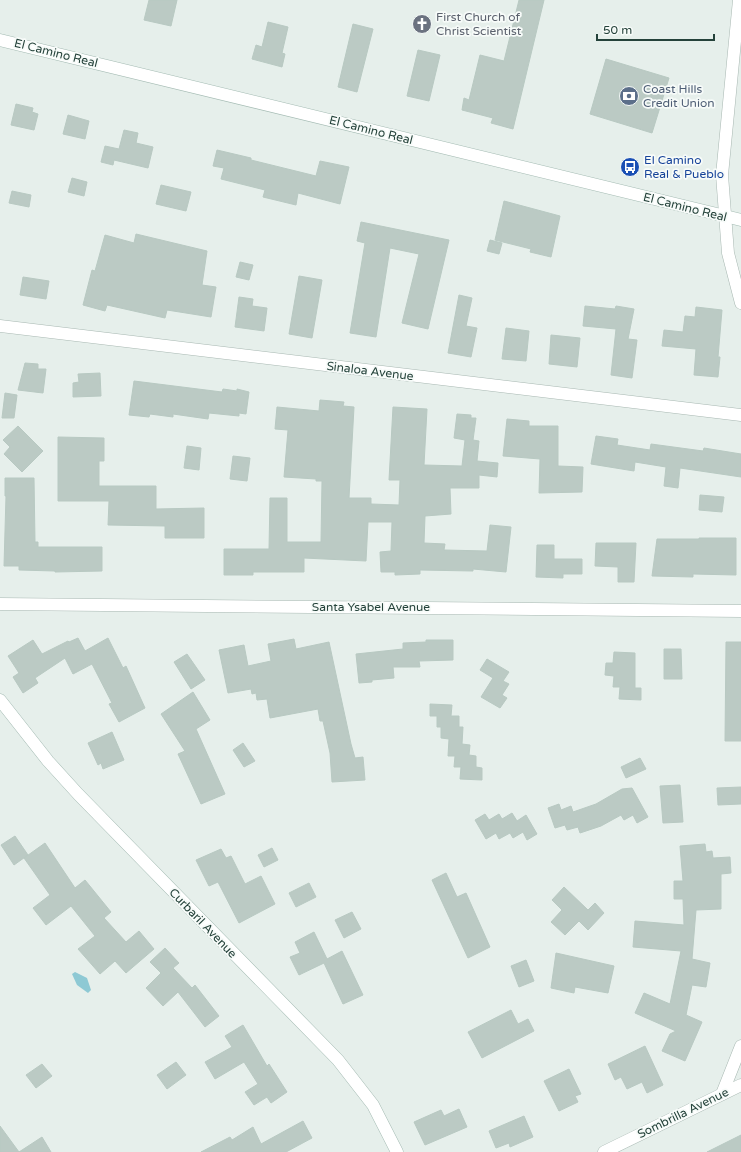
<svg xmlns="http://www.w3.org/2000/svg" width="741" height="1152" font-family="'Varela Round',sans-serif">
  <rect width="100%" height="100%" fill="#e6efeb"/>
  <polygon fill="#8ec9d4" points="75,972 87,978 91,990 88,993 77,985 72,974"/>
  <g fill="#bbcac4" stroke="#b8c9c2">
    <polygon points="149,0 177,0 171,26 144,20"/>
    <polygon points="519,0 544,0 513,129 491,123 493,118 462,110 464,98 469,100 480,55 504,61"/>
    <polygon points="268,22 288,27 282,53 285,54 282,67 252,59 256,45 262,47"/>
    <polygon points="353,24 373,29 357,92 338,87"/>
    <polygon points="418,50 440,55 429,101 407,96"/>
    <polygon points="606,59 669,78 652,133 590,114"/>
    <polygon points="16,104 33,108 32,112 38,114 34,130 11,125"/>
    <polygon points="68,115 89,121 85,139 63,134"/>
    <polygon points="124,130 138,133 136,143 153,147 148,168 114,160 113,165 101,162 105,146 119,149"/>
    <polygon points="217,150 251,158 251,160 316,176 320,161 349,167 340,204 298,193 296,205 263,197 265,190 221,179 224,168 213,166"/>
    <polygon points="72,178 87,182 84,196 68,192"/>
    <polygon points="161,185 191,192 186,211 156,204"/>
    <polygon points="12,191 31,195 29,207 9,203"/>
    <polygon points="504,201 560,216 551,257 530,252 531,249 495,240"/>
    <polygon points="361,222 449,240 428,329 402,323 419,254 390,248 376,337 350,333 365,243 357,241"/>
    <polygon points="136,234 207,251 202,285 216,287 211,317 167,310 165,318 107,305 105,311 83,305 92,270 95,271 105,235 134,243"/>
    <polygon points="490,240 502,243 499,254 487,251"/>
    <polygon points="240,262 253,265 249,280 236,277"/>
    <polygon points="299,276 322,280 312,338 289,334"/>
    <polygon points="23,277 49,281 46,299 20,295"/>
    <polygon points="459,295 472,298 466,326 477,328 471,357 448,353"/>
    <polygon points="239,297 253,299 252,306 267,308 264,331 235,327"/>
    <polygon points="585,306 615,309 616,306 634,309 628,339 637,340 632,378 611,375 616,329 583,326"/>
    <polygon points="696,307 722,310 718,357 720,357 718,377 694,375 696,349 662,346 664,330 683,332 685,316 695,317"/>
    <polygon points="506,328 529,331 526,361 502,359"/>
    <polygon points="551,335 580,338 577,367 549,364"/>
    <polygon points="25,363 38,364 38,369 46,369 43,393 18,390"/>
    <polygon points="100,373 101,396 73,397 73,383 79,382 78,374"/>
    <polygon points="134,381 222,392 223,389 237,391 237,389 249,392 246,414 239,413 239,416 209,413 208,419 173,414 173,417 150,414 149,417 129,415"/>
    <polygon points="5,393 17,395 14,418 2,418"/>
    <polygon points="320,400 344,402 343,406 354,407 349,498 371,498 371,504 399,505 400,480 389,480 393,407 427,409 424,465 462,466 465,440 454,438 457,414 471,415 471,418 476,418 473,440 479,441 477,461 498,463 497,477 479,475 479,488 450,488 451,514 425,516 424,543 445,544 444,550 487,551 490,525 511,527 506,572 473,569 473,571 420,570 420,574 395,575 395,572 381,572 380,552 391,551 392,522 368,522 366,561 304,558 304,572 253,572 253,575 224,575 224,549 269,549 270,498 287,498 287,542 321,542 322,481 316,481 316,479 284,477 288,430 275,429 277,407 319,411"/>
    <polygon points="507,419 529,421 529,426 558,426 558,466 583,467 582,492 539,493 540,459 503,456"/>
    <polygon points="18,426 43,451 22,472 4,454 10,447 3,440"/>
    <polygon points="596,436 618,439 617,445 650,450 651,444 703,451 704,448 741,454 741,477 680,468 678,488 664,486 666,467 635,462 634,471 591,464"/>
    <polygon points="58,437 104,438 104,461 99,461 99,486 156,486 156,509 204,508 204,538 165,538 165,526 108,525 109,501 58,501"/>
    <polygon points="187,446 201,448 199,470 184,468"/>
    <polygon points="233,456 250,458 247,481 230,479"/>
    <polygon points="5,478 34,478 35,542 38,542 38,547 102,547 102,571 55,572 55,571 19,570 19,566 4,566 6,496 5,496"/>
    <polygon points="700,495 724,497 722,512 699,510"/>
    <polygon points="699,538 736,538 736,575 693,574 693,577 652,576 657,539 699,539"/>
    <polygon points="596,543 636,543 634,582 618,582 618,567 595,566"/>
    <polygon points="537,545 554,545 554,559 582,559 582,574 563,574 563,578 536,577"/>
    <polygon points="78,638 85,651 108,638 123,668 126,666 145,708 119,722 109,704 112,703 92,664 73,674 65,658 35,678 38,683 23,693 13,677 19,673 8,656 33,640 42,654 68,641 69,642"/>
    <polygon points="294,639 296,649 329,642 351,744 355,758 363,757 365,780 332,782 330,753 323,721 320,721 318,709 270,718 267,699 257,700 256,693 252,694 251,689 228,693 219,650 244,645 248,666 271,661 268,644"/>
    <polygon points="426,640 453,640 453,660 419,661 420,667 393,667 394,678 372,680 372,682 359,683 356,654 403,649 403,643 426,642"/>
    <polygon points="726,642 741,642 741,741 725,741"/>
    <polygon points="664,649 681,649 682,679 664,679"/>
    <polygon points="614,652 635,653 635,688 641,688 641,700 619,699 620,687 613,687 614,676 605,675 606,663 613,663"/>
    <polygon points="187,654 205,680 191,689 174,662"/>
    <polygon points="487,659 509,672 503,681 509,684 502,695 507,698 500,708 481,697 493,678 480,670"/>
    <polygon points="193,692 210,720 196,729 225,794 201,804 178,754 185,751 161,714"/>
    <polygon points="430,704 452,705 451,716 459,716 459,727 463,727 462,744 470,745 469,755 476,756 476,767 482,768 482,780 460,779 461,767 454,767 455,756 448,756 449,739 441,738 441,727 437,727 437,716 430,716"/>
    <polygon points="112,732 124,760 103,769 101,763 98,765 88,743"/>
    <polygon points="243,743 255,761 244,767 233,750"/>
    <polygon points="640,758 646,769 626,778 621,767"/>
    <polygon points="680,785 683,822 663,823 660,786"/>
    <polygon points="741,787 741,804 718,805 717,788"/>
    <polygon points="632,788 648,817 637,823 633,815 624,820 621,815 601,826 580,833 578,827 567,830 565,825 555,828 548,808 559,804 561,810 571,806 573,812 596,804 622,789"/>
    <polygon points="512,813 517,821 526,815 537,834 527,840 523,832 513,838 510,833 499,839 496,833 486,839 475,820 485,814 489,820 499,814 502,819"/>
    <polygon points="15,836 28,855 14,865 1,845"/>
    <polygon points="45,843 75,888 85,880 111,912 104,918 126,942 139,931 154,949 126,973 115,961 100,974 78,949 95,936 71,906 46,925 33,908 50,895 24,858"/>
    <polygon points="705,844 706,852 712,851 713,858 730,857 731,873 721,874 721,909 696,910 692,959 710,963 706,987 692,985 686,1015 702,1022 685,1061 662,1051 670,1034 676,1031 635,1013 644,993 670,1004 681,951 633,947 635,921 684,925 683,899 674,899 674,881 683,881 680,846"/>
    <polygon points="272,848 278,860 264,867 258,855"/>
    <polygon points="221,849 226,858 231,856 245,884 261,876 275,904 239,923 218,882 209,886 196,860"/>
    <polygon points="446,873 457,897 466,893 490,947 468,958 432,880"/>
    <polygon points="309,883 316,897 296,907 289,893"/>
    <polygon points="564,887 588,910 595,903 604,913 588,930 579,921 565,935 551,922 562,910 552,900"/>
    <polygon points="352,912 361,929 344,938 335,920"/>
    <polygon points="314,932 327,959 342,951 363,995 343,1004 324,963 299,975 290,957 300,953 295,942"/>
    <polygon points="165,948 179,963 173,968 192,988 195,985 219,1016 205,1027 178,992 163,1006 146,988 161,973 150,962"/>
    <polygon points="556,953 614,966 608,993 575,987 574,993 551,988"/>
    <polygon points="526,960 534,981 519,987 511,966"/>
    <polygon points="511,1010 518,1024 528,1019 534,1031 482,1058 468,1032"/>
    <polygon points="243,1025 267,1066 269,1064 287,1092 271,1103 267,1097 254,1105 245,1092 258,1084 244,1062 215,1079 205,1062 232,1047 225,1036"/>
    <polygon points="645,1046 663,1085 647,1093 642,1082 627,1089 621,1077 615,1080 608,1064"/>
    <polygon points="176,1062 186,1075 167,1089 157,1075"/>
    <polygon points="42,1064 52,1076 36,1088 26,1075"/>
    <polygon points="569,1069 581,1094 575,1096 578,1102 559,1111 544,1081"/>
    <polygon points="459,1109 467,1127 425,1145 414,1122 441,1110 444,1116"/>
    <polygon points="524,1116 533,1137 510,1147 509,1143 496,1148 489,1131"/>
    <polygon points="303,1121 312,1138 286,1152 201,1152 230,1137 232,1140 253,1127 261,1144"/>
    <polygon points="0,1126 19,1152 0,1152"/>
    <polygon points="741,1135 741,1152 707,1152"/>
    <polygon points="42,1137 51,1152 19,1152"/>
  </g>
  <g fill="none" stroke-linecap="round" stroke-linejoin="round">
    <defs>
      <g id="street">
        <polyline points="739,0 722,175 728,253 741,303"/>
        <polyline points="0,326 741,415"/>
        <polyline points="0,604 741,611"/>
        <polyline points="722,1094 741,1046"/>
        <polyline points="604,1152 741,1085"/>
      </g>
      <g id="secondary">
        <polyline points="0,40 741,220"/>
        <polyline points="0,700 48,761 78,794 338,1060 373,1105 397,1152"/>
      </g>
    </defs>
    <use href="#street" stroke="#a8b8b2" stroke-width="13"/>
    <use href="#secondary" stroke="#a4bbb3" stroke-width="13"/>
    <use href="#street" stroke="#fff" stroke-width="12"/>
    <use href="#secondary" stroke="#fff" stroke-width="12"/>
  </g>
  <defs>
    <symbol id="church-disc" viewBox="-11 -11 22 22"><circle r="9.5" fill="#6b7280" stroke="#f7fbf9"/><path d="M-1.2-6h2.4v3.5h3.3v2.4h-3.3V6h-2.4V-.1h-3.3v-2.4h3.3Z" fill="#fff"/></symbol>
    <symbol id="bank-disc" viewBox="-11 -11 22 22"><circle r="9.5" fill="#5c6f8a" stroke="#f7fbf9"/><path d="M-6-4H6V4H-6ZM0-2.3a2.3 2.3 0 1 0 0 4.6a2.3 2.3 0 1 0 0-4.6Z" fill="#fff"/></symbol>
    <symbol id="bus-disc" viewBox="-11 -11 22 22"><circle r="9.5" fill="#1a4fb4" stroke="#f7fbf9"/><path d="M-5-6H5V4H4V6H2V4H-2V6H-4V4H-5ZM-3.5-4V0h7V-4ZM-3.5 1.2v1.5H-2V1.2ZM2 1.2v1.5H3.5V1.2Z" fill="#fff"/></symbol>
  </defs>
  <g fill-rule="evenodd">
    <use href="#church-disc" x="411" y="13" width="22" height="22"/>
    <use href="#bank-disc" x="618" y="85" width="22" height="22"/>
    <use href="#bus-disc" x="619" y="156" width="22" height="22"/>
  </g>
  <g text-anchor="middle" stroke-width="3.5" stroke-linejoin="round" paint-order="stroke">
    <g font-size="12" fill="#5b616d" stroke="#f7fbf9" text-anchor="start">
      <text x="436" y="21">First Church of<tspan x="436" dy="14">Christ Scientist</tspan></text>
    </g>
    <g font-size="12" fill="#24423a" stroke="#f7fbf9">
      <text transform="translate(56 53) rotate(14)" y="4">El Camino Real</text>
      <text transform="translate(371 130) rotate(14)" y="4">El Camino Real</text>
      <text transform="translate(685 207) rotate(14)" y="4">El Camino Real</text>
      <text transform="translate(370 371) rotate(7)" y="4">Sinaloa Avenue</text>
      <text x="371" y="611">Santa Ysabel Avenue</text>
      <text transform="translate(203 923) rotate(46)" y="4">Curbaril Avenue</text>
      <text transform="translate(683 1113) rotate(-26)" y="4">Sombrilla Avenue</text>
    </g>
    <g font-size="12" fill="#4e5e75" stroke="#f7fbf9" text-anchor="start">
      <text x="643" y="93">Coast Hills<tspan x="643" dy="14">Credit Union</tspan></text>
    </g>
    <g font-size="12" fill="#164399" stroke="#f7fbf9" text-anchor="start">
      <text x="644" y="164">El Camino<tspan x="644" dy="14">Real &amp; Pueblo</tspan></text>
    </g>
  </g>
  <path d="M597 34v6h117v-6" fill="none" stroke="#24423a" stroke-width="2"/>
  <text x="603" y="34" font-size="12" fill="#24423a" stroke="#f7fbf9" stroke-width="3" paint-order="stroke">50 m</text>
</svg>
